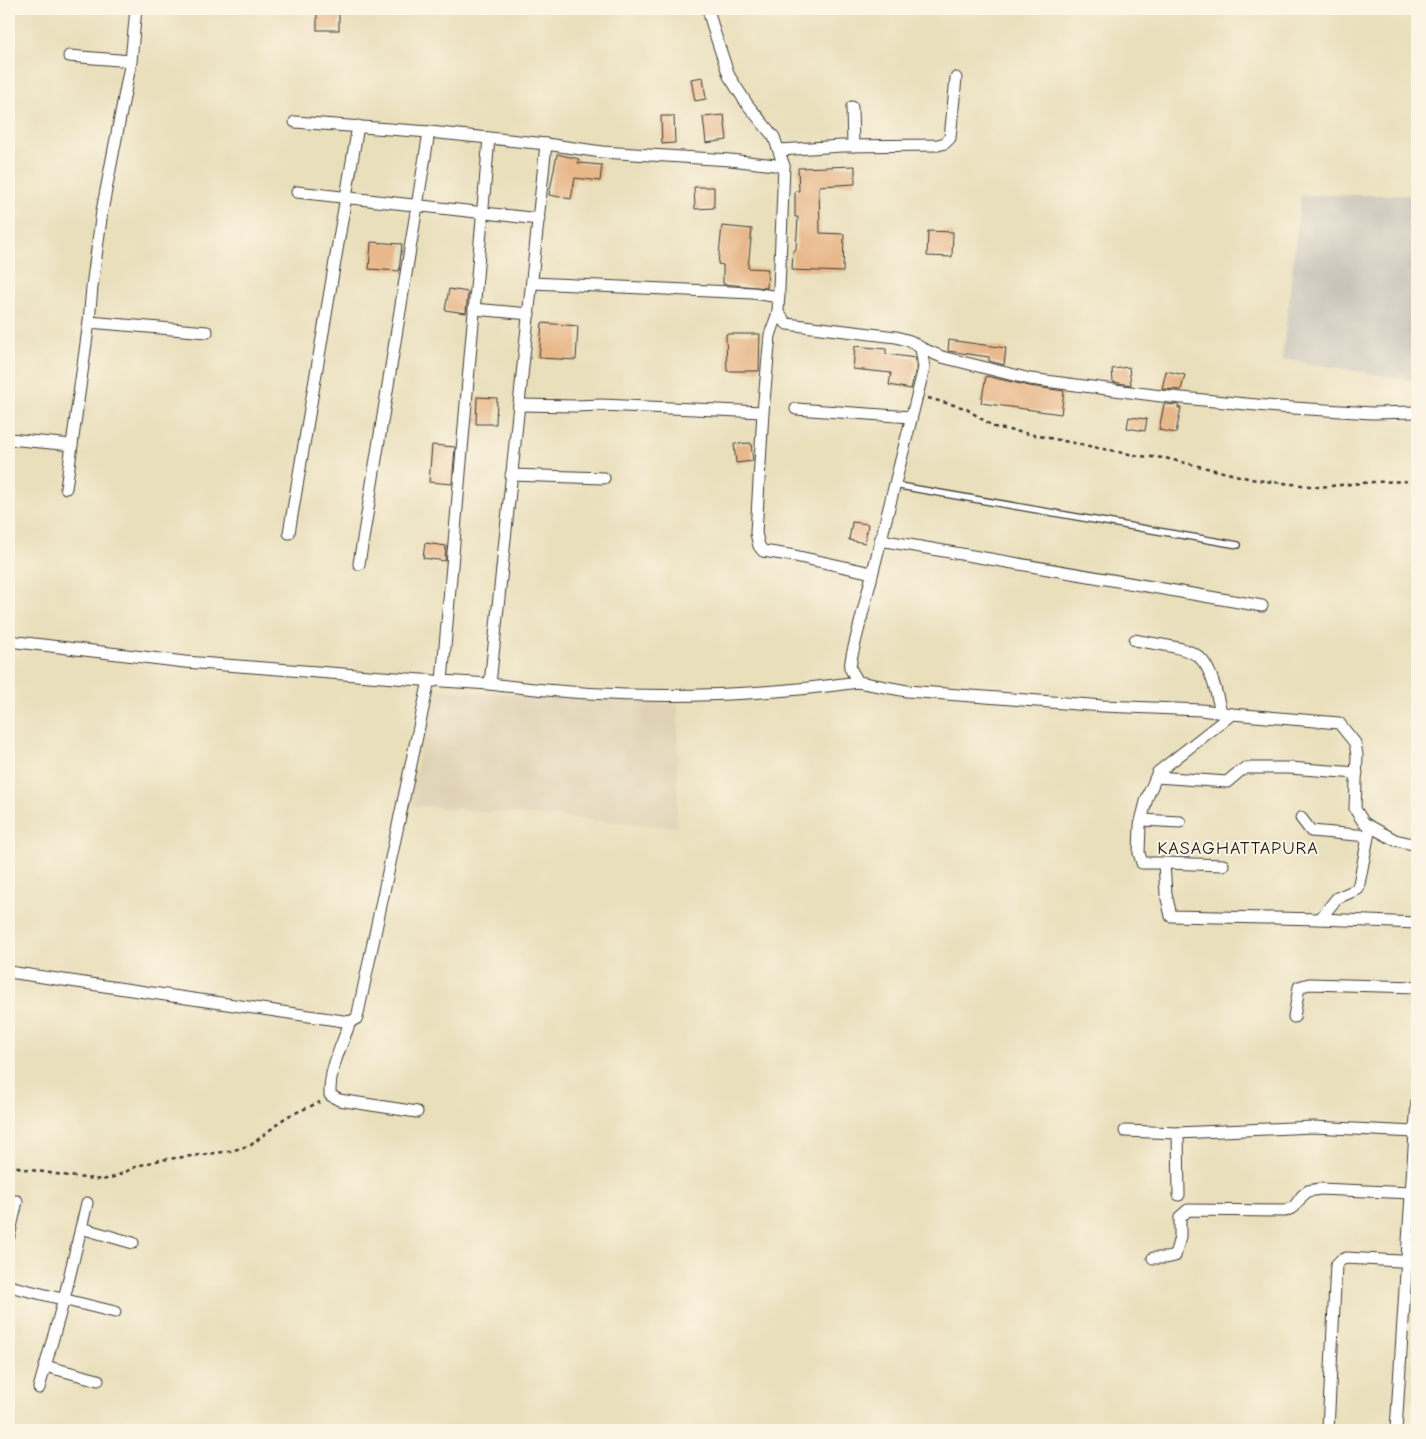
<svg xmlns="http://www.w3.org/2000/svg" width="1426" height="1439" font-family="'Comic Neue',sans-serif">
  <rect width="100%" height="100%" fill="#fcf5e5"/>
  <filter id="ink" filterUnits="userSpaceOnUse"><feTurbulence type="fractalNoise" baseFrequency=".02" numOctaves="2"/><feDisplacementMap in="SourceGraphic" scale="10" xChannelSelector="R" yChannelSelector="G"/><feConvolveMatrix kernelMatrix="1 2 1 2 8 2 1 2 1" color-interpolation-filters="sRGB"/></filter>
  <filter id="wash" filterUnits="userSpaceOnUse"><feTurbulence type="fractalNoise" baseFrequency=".0096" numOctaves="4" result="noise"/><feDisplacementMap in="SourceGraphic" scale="20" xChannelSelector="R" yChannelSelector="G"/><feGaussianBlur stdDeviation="1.12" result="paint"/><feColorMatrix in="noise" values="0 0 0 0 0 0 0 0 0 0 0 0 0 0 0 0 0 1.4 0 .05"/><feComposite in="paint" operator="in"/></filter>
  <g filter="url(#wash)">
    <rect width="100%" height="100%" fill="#e9dfbb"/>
    <polygon fill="#dfd2b4" points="435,690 678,704 677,827 407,805"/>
    <polygon fill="#c8c4b8" points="1301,195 1417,195 1417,381 1282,359"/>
    <g id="blocks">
      <g fill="#e8b78a">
        <rect x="317" y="9" width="22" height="21"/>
        <polygon points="703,77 706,99 695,101 691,79"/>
        <polygon points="724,115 727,140 706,143 703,117"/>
        <polygon points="661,116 674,116 675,143 662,144"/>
        <polygon points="557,154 579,159 578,163 602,165 600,181 575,178 571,199 549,195"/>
        <polygon points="855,166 855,184 819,186 820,233 844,234 843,272 792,270 793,250 796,250 798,217 795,217 795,191 799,191 798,168"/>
        <polygon points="694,187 714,187 714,208 695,209"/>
        <polygon points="722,226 752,229 748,268 768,269 767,288 723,284 723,265 718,264"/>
        <polygon points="928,231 953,232 952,257 927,256"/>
        <polygon points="371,242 402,244 399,271 369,269"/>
        <polygon points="449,289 468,292 466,313 445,310"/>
        <polygon points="542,323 578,326 576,360 539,358"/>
        <polygon points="726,334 760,334 759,371 727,371"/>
        <polygon points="949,340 1006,348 1004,365 989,361 989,357 948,351"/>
        <polygon points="855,346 886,349 886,354 915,358 916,368 911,389 889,385 891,373 853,369"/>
        <polygon points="1129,367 1131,385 1113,382 1112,369"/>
        <polygon points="1166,371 1185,375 1181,390 1162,389"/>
        <polygon points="986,376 1029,386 1064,391 1061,414 981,403"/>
        <polygon points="477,397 497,398 496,424 476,424"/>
        <polygon points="1164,404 1179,405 1178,408 1181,408 1176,433 1159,430"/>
        <polygon points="1129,417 1147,419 1145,431 1127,428"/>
        <polygon points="751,443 753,461 736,463 734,444"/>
        <polygon points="432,445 455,447 452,484 429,482"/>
        <polygon points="852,522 868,524 865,543 849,540"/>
        <polygon points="425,543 446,546 445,561 423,558"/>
      </g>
    </g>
  </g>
  <g filter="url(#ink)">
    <use href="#blocks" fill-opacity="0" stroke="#3b3934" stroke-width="1"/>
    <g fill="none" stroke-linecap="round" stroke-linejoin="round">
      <defs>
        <polyline id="service" points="894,485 1238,545"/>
        <g id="minor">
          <polyline points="708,9 714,31 729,76 747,104 774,137 784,166 778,313 787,324 896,337 910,341 921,348 924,368 852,655 850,668 858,682 907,691 1103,706 1201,710 1232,714 1339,723 1355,743 1357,755 1355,809 1364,823 1395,840 1417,845"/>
          <polyline points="69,56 131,61"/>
          <polyline points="852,107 853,146"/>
          <polyline points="295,122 429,132"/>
          <polyline points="779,150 842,146 938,145 945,143 950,138 956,78"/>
          <path d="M784,166L730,160L602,152L546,144L490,684C612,700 737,699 858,682"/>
          <polyline points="297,192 539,219"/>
          <polyline points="532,283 753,293 779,297"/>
          <polyline points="474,309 529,314"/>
          <polyline points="778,313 770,335 763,412 756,533 759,546 763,551 795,556 872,573"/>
          <polyline points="89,322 207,332"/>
          <polyline points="921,348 942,357 1030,379 1161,396 1278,407 1372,413 1417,412"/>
          <polyline points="519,405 576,406 601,405 763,412"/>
          <polyline points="796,409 911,417"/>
          <polyline points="9,439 72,445"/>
          <polyline points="511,475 604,478"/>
          <polyline points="66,488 89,322 92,287 102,211 131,61 136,9"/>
          <polyline points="289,533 358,126"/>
          <polyline points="880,540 1262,606"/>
          <polyline points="359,564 429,132 489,138"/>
          <path d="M1135,640C1152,644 1186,646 1199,657C1212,668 1217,696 1221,712"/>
          <polyline points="9,641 185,662 435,681"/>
          <polyline points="490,684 442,681 489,138 546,144"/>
          <polyline points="1232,714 1158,772 1147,798 1140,825 1139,853 1142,863 1164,863 1166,894 1171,916 1320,919 1417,923"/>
          <polyline points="1156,777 1227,782 1240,771 1246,768 1289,768 1357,773"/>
          <polyline points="1301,818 1311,831 1368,836"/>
          <polyline points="1142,820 1180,822"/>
          <polyline points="1164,863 1223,865"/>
          <polyline points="1320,919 1337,898 1358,889 1370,827"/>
          <polyline points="9,972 350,1022 357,1018 429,680"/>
          <polyline points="1294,1017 1299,987 1309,984 1417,987"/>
          <path d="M350,1022C342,1045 329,1069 330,1095L339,1100L417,1112"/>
          <polyline points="1125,1131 1178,1133"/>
          <polyline points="1179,1195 1178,1133 1313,1127 1415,1132"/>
          <polyline points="81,1228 133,1243"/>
          <polyline points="9,1236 17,1201"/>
          <polyline points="1153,1258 1166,1258 1175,1256 1180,1237 1180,1217 1188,1210 1285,1211 1294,1207 1302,1196 1308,1191 1320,1189 1412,1193"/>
          <polyline points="9,1286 115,1312"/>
          <polyline points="45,1366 98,1380"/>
          <polyline points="39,1388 64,1299 87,1203"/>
          <polyline points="1328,1430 1336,1265 1341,1260 1346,1258 1417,1262"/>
          <polyline points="1396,1430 1417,1101"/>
        </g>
      </defs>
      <use href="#service" stroke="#3b3934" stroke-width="8"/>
      <use href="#minor" stroke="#3b3934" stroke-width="13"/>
      <g stroke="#3b3934" stroke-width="2.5" stroke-dasharray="4 4" stroke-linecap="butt">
        <polyline points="928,398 965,408 994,427 1139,456 1165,458 1256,480 1319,487 1373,482 1417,481"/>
        <polyline points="9,1164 24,1169 76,1177 103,1180 117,1176 137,1166 160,1160 231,1151 251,1145 286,1117 320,1102"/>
      </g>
      <use href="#service" stroke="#fff" stroke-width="5.5"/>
      <use href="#minor" stroke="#fff" stroke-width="11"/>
    </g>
  </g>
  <g text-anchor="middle" stroke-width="4" stroke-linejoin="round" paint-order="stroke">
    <g font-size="18" letter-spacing="1" fill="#1c1c1c" stroke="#fcf5e5">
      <text x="1238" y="854">KASAGHATTAPURA</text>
    </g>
  </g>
  <rect width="1426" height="1439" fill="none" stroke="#fcf5e5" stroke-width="30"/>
</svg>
